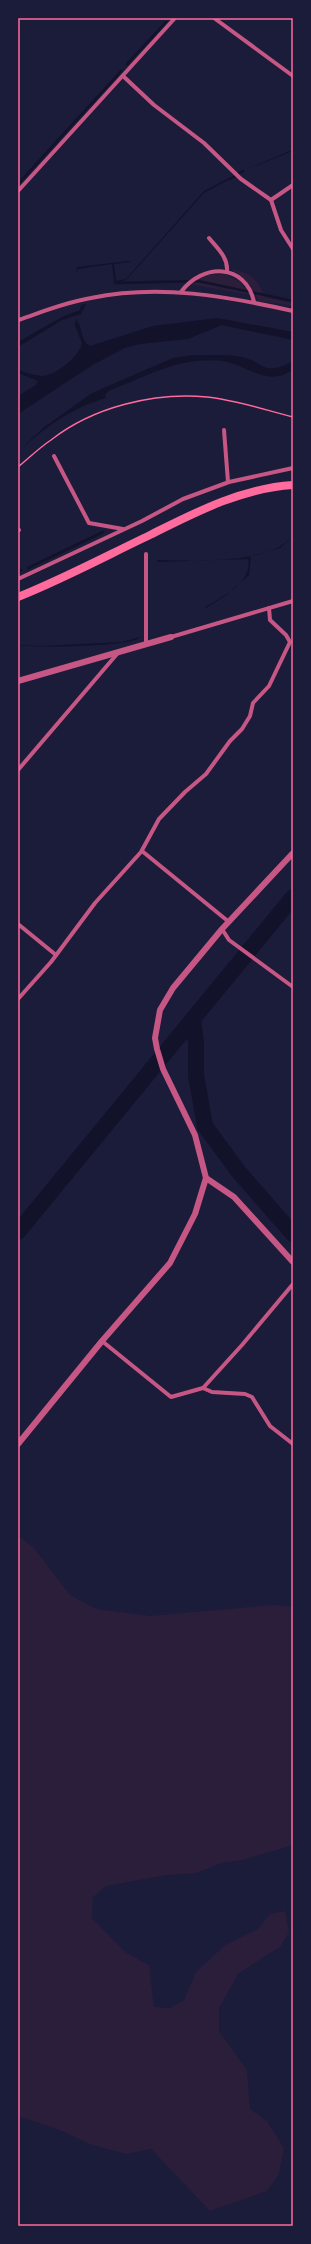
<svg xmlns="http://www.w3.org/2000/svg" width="311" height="2244" font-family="Barlow,sans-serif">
  <rect width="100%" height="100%" fill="#1b1b3a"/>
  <g fill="#2a1e3b">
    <path d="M231,269C250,272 258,279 265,297L293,303V306L258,301C253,286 244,278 231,269Z"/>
    <polygon points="226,274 240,282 251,295 194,285 193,283 206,275"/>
    <polygon points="18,1536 34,1548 70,1595 96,1609 151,1616 273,1605 293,1607 293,1845 243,1860 221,1863 197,1873 167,1875 106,1886 92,1898 92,1918 125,1952 149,1965 154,2007 170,2008 184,2000 196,1972 225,1945 258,1929 270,1914 285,1911 289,1932 281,1946 238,1974 219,2008 219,2031 247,2070 250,2109 267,2121 284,2148 279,2174 267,2191 210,2211 151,2149 126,2154 92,2145 57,2129 18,2116"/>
  </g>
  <g fill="#12122b">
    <polygon points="293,149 290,152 240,172 292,150"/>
    <polygon points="231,177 232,178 204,193 126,280 113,284 114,281 112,264 78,269 76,273 77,267 129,261 130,262 114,264 116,281 126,279 204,191"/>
    <polygon points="86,304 81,314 62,320 18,347 18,342 62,317 80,310 81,305"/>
    <path d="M217,318L293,332V340L222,325L188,339L140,344L125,348L94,364L18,414V396L36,385L38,381L18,373V369C24,373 34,375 42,376C55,376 80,356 82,343L75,326L76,319C83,327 80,341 90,346L153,326Z"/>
    <path d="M192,355C207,356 221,354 236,356C264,359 260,379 293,361V369C268,389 247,364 222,361C180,356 145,377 108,391L105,395L106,398C73,407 44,428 19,451L43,428L92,393L173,358Z"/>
    <path d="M293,536L280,548L251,556L249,575L225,596L206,608L205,607C222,597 253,582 248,559L157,562V560C193,561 247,563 279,547C284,544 289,539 293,536Z"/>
    <path d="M140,637C134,647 34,648 18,645L41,646L122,642Z"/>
  </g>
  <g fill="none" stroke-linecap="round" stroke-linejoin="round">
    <g stroke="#12122b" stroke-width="2.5">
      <polyline points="127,64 166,22"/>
      <polyline points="230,179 243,171"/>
      <polyline points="18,184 121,71"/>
      <polyline points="117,283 198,281 293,301"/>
      <polyline points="28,568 103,532"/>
      <polyline points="18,571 21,570"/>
    </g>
    <g stroke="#12122b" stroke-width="16">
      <polyline points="193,1020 196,1043 196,1075 205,1126 238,1171 293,1234"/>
      <polyline points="18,1232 293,897"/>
    </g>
    <path stroke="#ff6b9d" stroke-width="1.5" d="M18,467C29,458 39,448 51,440C93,407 154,392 207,397C236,400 265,410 293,417"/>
    <g stroke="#c65784" stroke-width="4">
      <polyline points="214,18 293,76"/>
      <polyline points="123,76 154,105 204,143 241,179 271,200 281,230 293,249"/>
      <polyline points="18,191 175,18"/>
      <polyline points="271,200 293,185"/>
      <path d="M209,238C217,248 228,257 227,271"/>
      <path d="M181,292C202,263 246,263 254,302"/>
      <path d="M18,320C42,312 66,302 91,298C159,284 226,296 293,311"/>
      <polyline points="224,430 228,482"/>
      <polyline points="54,456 89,523 123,529"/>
      <polyline points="18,529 19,530"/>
      <polyline points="18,579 142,521 183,499 229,482 293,468"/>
      <polyline points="171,637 293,601"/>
      <polyline points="146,643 146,554"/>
      <polyline points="18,770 117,654"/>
      <polyline points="142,851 229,922"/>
      <polyline points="18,924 56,955"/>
      <polyline points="222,929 229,940 293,987"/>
      <polyline points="18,999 51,962 95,903 141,852 159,819 185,792 206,774 230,741 242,729 250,716 253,703 269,686 290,642 286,635 270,620 269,608"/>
      <polyline points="102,1341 171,1397 203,1388 242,1345 293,1284"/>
      <polyline points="203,1388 212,1392 245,1394 252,1397 270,1426 293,1444"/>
    </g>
    <g stroke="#c65784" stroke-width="6">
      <polyline points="18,681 171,637"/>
      <polyline points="206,1178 234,1197 293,1262"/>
      <polyline points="18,1444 102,1341 170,1263 195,1214 206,1178 195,1135 163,1069 157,1049 155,1038 160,1010 173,988 222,929 293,853"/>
    </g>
    <path stroke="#ff6b9d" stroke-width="8" d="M18,597C63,579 106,556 150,535C196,512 242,488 293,485"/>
  </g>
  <rect width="311" height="2244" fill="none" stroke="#1b1b3a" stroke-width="38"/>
  <rect x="19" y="19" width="273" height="2206" fill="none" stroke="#ff6b9d" stroke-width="1.5"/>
</svg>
